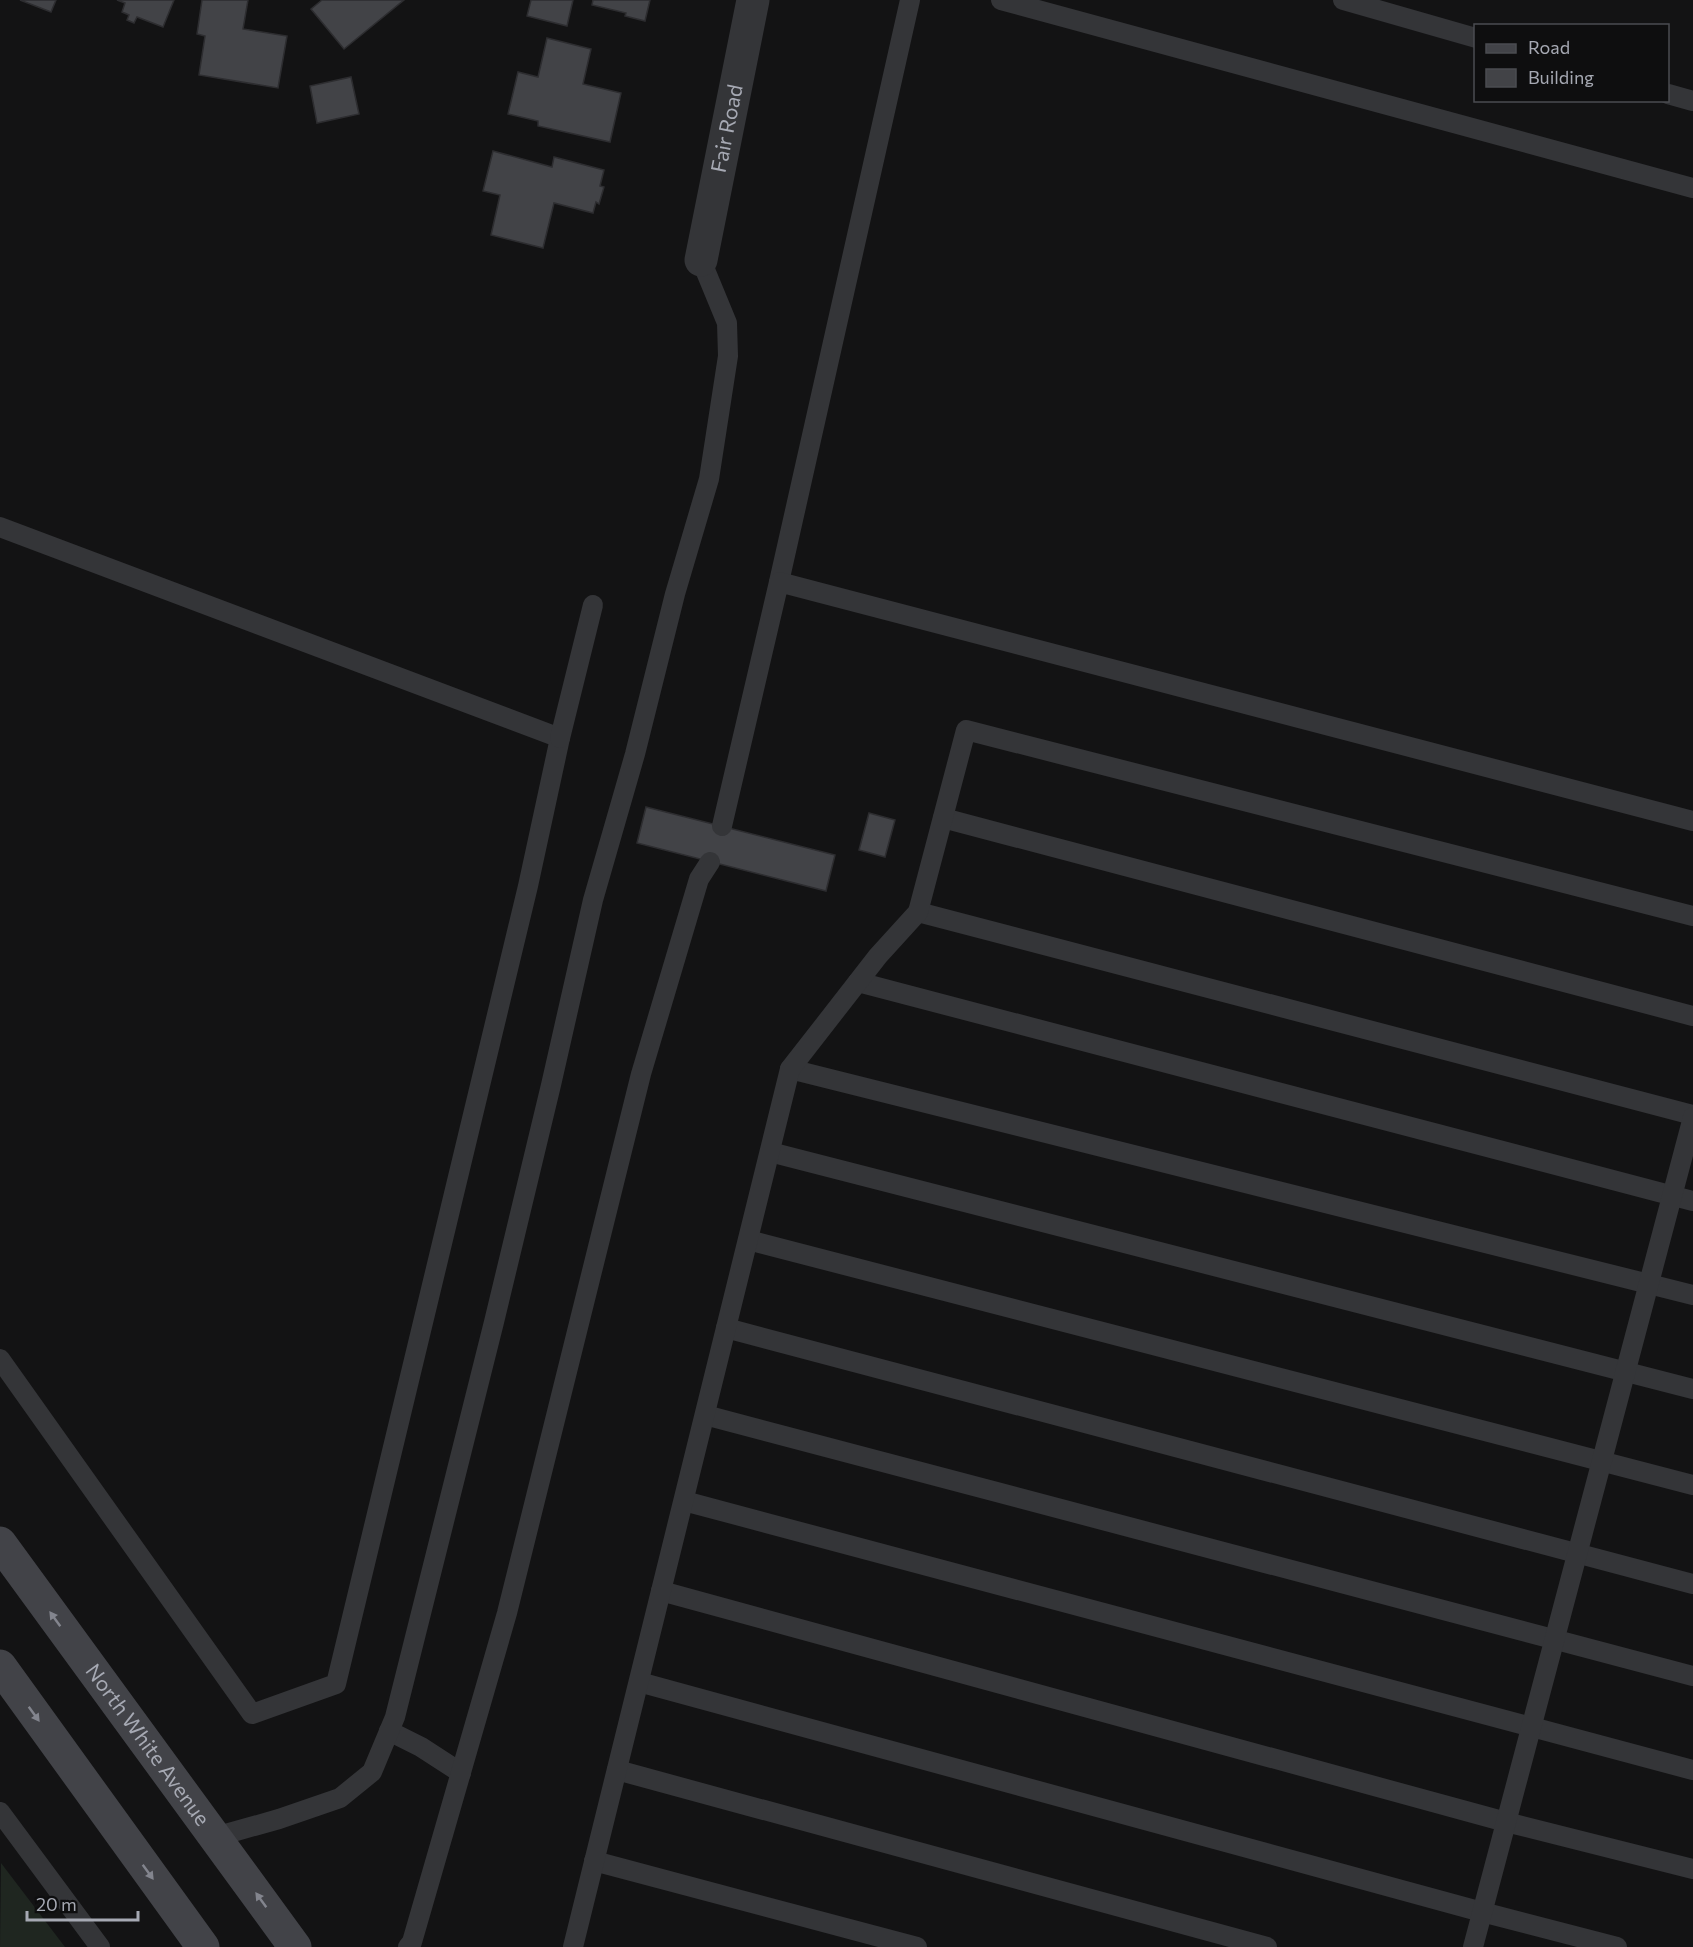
<svg xmlns="http://www.w3.org/2000/svg" width="1693" height="1947" font-family="Commissioner,sans-serif">
  <rect width="100%" height="100%" fill="#131314"/>
  <polygon fill="#1f2620" points="1,1863 65,1947 0,1947"/>
  <g fill="#424347" stroke="#2d2d30" stroke-width="1.5">
    <polygon points="20,0 56,0 51,12"/>
    <polygon points="117,0 174,0 163,27 137,17 134,23 127,20 129,15 122,12 125,3"/>
    <polygon points="202,0 248,0 243,29 287,36 278,88 199,75 205,36 197,34"/>
    <polygon points="322,0 404,0 344,49 311,9"/>
    <polygon points="531,0 573,0 567,26 527,16"/>
    <polygon points="593,0 650,0 645,21 625,16 626,13 592,5"/>
    <polygon points="547,38 591,49 583,84 621,93 610,142 538,126 538,121 508,114 518,72 538,77"/>
    <polygon points="351,77 359,114 317,123 310,86"/>
    <polygon points="493,151 552,167 554,157 604,170 600,186 604,187 599,204 596,202 593,213 554,203 543,248 491,235 500,195 483,191"/>
    <polygon points="646,807 835,855 826,891 637,843"/>
    <polygon points="869,813 895,820 885,857 859,850"/>
  </g>
  <g fill="none" stroke-linecap="round" stroke-linejoin="round">
    <g stroke="#343538" stroke-width="20">
      <polyline points="1001,0 1693,188"/>
      <polyline points="1343,0 1476,38"/>
      <polyline points="1668,94 1693,101"/>
      <polyline points="0,527 560,738 528,886 336,1684 252,1714 0,1359"/>
      <polyline points="779,582 910,0"/>
      <polyline points="560,738 593,605"/>
      <polyline points="943,818 1693,1016"/>
      <polyline points="722,826 779,582 1693,821"/>
      <polyline points="918,912 1693,1115"/>
      <polyline points="858,982 1693,1201"/>
      <polyline points="790,1069 1693,1295"/>
      <polyline points="770,1152 1693,1389"/>
      <polyline points="748,1240 1693,1485"/>
      <polyline points="726,1328 1693,1584"/>
      <polyline points="705,1415 1693,1676"/>
      <polyline points="684,1501 1693,1770"/>
      <polyline points="661,1591 1506,1822 1693,1869"/>
      <polyline points="639,1682 1482,1912 1617,1947"/>
      <polyline points="389,1731 421,1747 461,1773"/>
      <polyline points="617,1770 1267,1947"/>
      <polyline points="0,1812 100,1947"/>
      <polyline points="215,1837 279,1819 340,1798 372,1772 395,1717 494,1322 551,1085 593,900 635,754 675,594 709,479 728,356 727,323 701,260"/>
      <polyline points="594,1861 917,1947"/>
      <polyline points="408,1947 412,1942 507,1613 641,1074 699,879 710,862"/>
      <polyline points="573,1947 790,1069 878,956 918,912 966,730 1693,916"/>
      <polyline points="1473,1947 1693,1117"/>
    </g>
    <path stroke="#343538" stroke-width="33" id="s1" d="M701,260L753,0"/>
    <g stroke="#424348" stroke-width="33">
      <path id="s2" d="M0,1543L295,1947"/>
      <polyline points="0,1666 203,1947"/>
    </g>
  </g>
  <defs><path id="oneway-solid" d="M-6-.8H1V-3.2L6.5 0L1 3.2V.8H-6Z" transform="scale(1.5)"/></defs>
  <g fill="#83858e">
    <use href="#oneway-solid" transform="translate(55 1619) rotate(-126)"/>
    <use href="#oneway-solid" transform="translate(34 1714) rotate(54)"/>
    <use href="#oneway-solid" transform="translate(148 1872) rotate(54)"/>
    <use href="#oneway-solid" transform="translate(261 1900) rotate(-126)"/>
  </g>
  <g text-anchor="middle" stroke-width="6" stroke-linejoin="round" paint-order="stroke">
    <g font-size="21" fill="#a6a9b3" stroke="#0e0e0f">
      <text dy="7" stroke="none"><textPath href="#s1" startOffset="134">Fair Road</textPath></text>
      <text dy="7" stroke="none"><textPath href="#s2" startOffset="250">North White Avenue</textPath></text>
    </g>
  </g>
  <rect x="1474" y="24" width="195" height="78" fill="#0e0e0f" stroke="#4b4c51" stroke-width="1.5"/>
  <rect x="1486" y="44" width="30" height="9" fill="#424348" stroke="#4b4c51" stroke-width="1.5"/>
  <text x="1528" y="54" font-size="18" fill="#a6a9b3">Road</text>
  <rect x="1486" y="69" width="30" height="18" fill="#424347" stroke="#4b4c51" stroke-width="1.5"/>
  <text x="1528" y="84" font-size="18" fill="#a6a9b3">Building</text>
  <path d="M27 1911v9h111v-9" fill="none" stroke="#a6a9b3" stroke-width="3"/>
  <text x="36" y="1911" font-size="18" fill="#a6a9b3" stroke="#0e0e0f" stroke-width="4.5" paint-order="stroke">20 m</text>
</svg>
